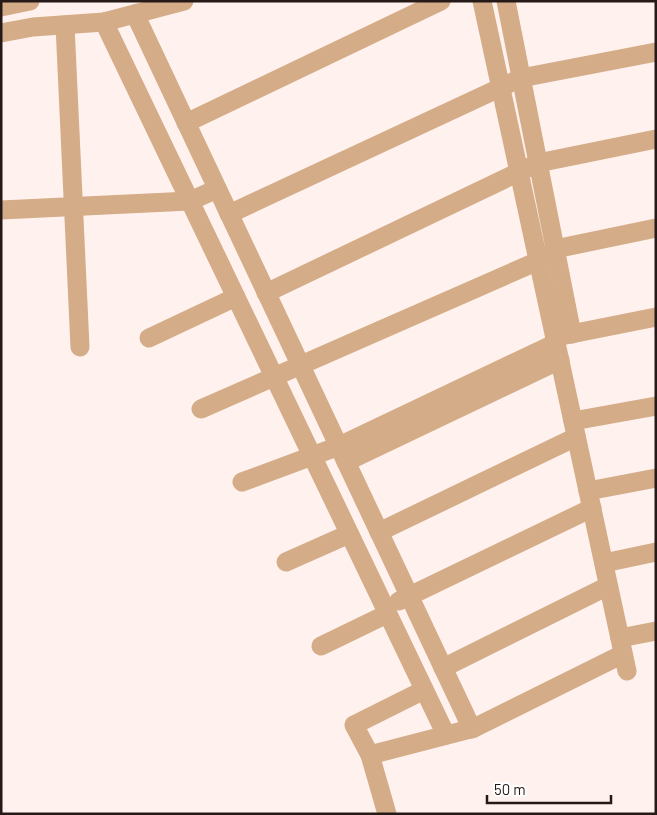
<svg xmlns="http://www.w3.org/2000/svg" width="657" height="815" font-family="Barlow,sans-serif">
  <rect width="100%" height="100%" fill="#fff1ee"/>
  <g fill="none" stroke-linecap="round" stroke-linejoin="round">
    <g stroke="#d4ac87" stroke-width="19">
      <polyline points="482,1 627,671"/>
      <polyline points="506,1 572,334"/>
      <polyline points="1,7 30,1"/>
      <polyline points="135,14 472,729"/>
      <polyline points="104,22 446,735"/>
      <polyline points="65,25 80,347"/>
      <polyline points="1,33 33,27 104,22 184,1"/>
      <polyline points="186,123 441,1"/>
      <polyline points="1,210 190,201 217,189"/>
      <polyline points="229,214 521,78 656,52"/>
      <polyline points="266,293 538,163 656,139"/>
      <polyline points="561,336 656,317"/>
      <polyline points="149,338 236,297"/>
      <polyline points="201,409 538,261 555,249 656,228"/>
      <polyline points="573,421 656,406"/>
      <polyline points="346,462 560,360"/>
      <polyline points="242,482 339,446 556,343"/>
      <polyline points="588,491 656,478"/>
      <polyline points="379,532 576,437"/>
      <polyline points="286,562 349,534"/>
      <polyline points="604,563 656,552"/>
      <polyline points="399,601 592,508"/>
      <polyline points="620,638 656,631"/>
      <polyline points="321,646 387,614"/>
      <polyline points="443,668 608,586"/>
      <polyline points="370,755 474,728 623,654"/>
      <polyline points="387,814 370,755 354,725 424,690"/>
    </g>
  </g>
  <rect width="657" height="815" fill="none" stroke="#261a18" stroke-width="5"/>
  <path d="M487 795v8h124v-8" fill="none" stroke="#261a18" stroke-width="2.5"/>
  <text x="494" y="795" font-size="15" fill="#261a18" stroke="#ffffff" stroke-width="4" paint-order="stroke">50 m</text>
</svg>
